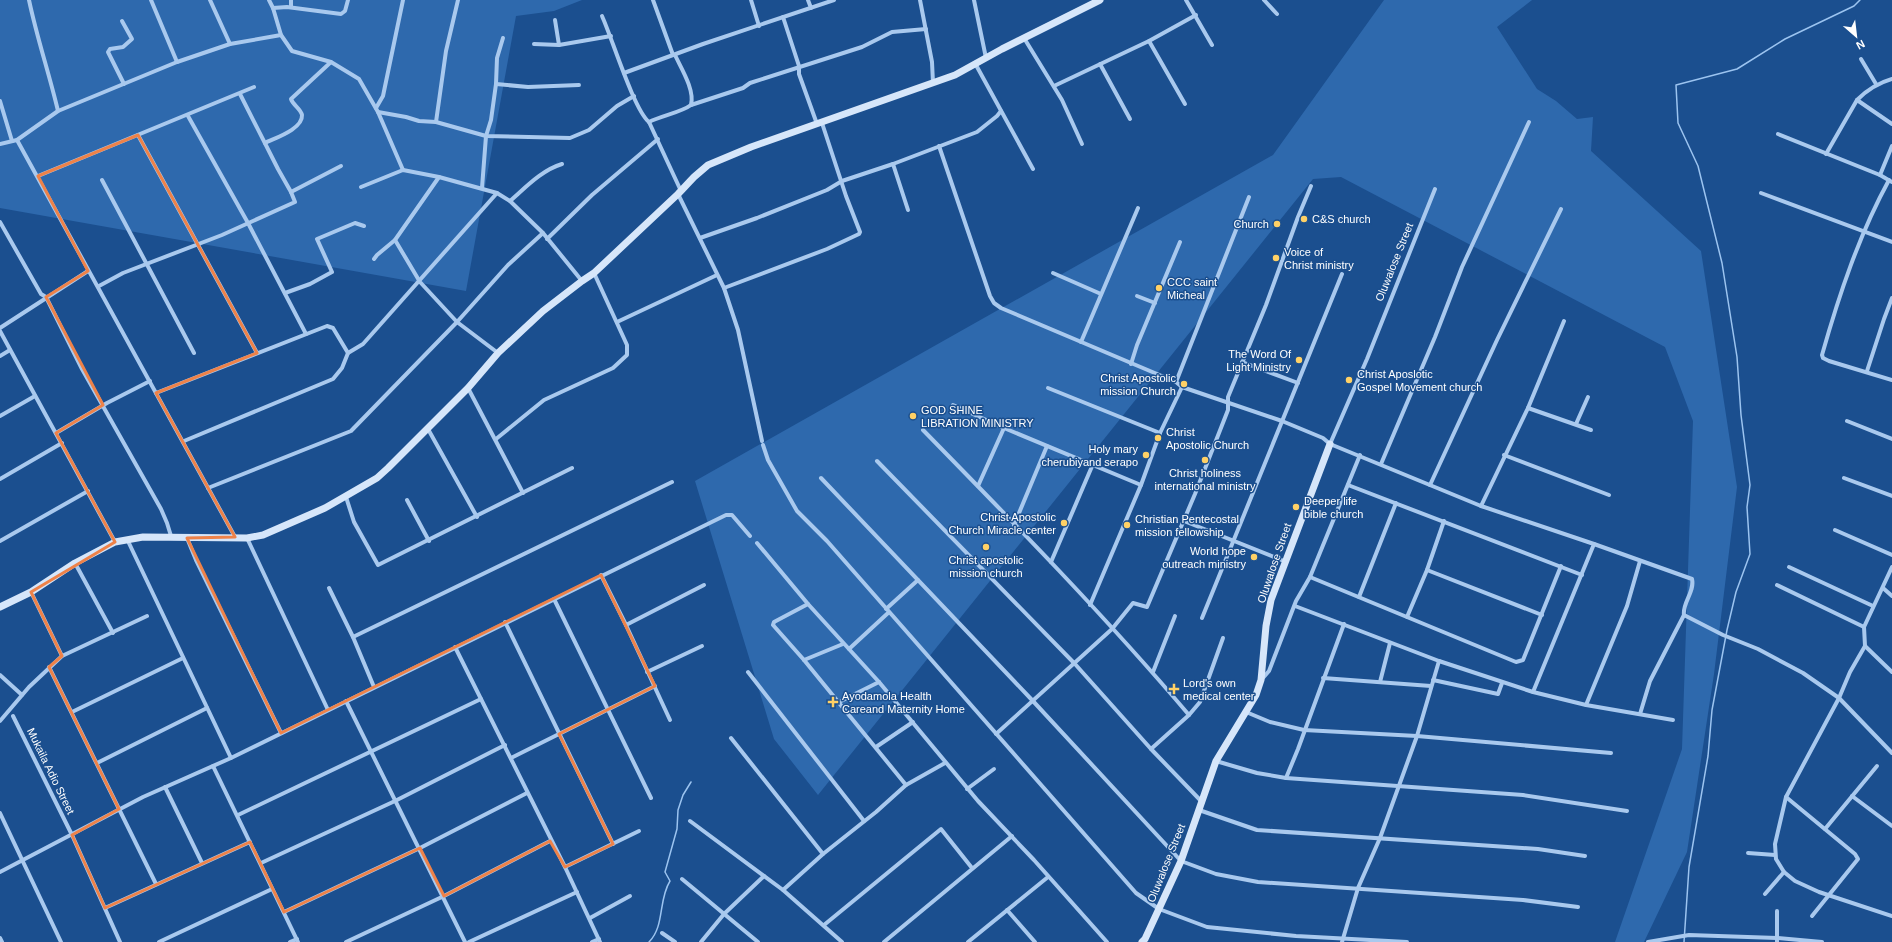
<svg xmlns="http://www.w3.org/2000/svg" width="1892" height="942" font-family="Arial,sans-serif">
  <rect width="100%" height="100%" fill="#1b4f8f"/>
  <g fill="#2e69ad">
    <polygon points="0,0 582,0 554,11 516,16 466,291 0,208"/>
    <polygon points="1384,0 1532,0 1497,27 1537,89 1556,101 1577,119 1593,117 1591,151 1701,251 1737,487 1714,674 1687,852 1644,942 1615,942 1682,749 1693,421 1665,347 1341,177 1313,179 818,795 774,739 695,481 1273,155"/>
  </g>
  <g fill="none" stroke-linecap="round" stroke-linejoin="round">
    <g stroke="#9cc4f0" stroke-width="1.5">
      <path d="M649,942C665,926 658,900 670,881L665,872L677,829L678,810L683,795L691,782"/>
      <polyline points="1684,942 1689,867 1708,756 1712,710 1727,630 1736,592 1750,554 1747,507 1750,485 1741,415 1737,357 1722,263 1698,166 1678,123 1676,85 1737,69 1785,39 1854,6 1860,0"/>
    </g>
    <g stroke="#a9c9ee" stroke-width="4">
      <path d="M29,0C37,38 49,73 58,111"/>
      <polyline points="151,0 177,62"/>
      <polyline points="210,0 230,44"/>
      <polyline points="269,0 273,8 281,35 292,51 331,62 359,79 378,112 403,170"/>
      <polyline points="653,0 673,55"/>
      <polyline points="751,0 759,26"/>
      <polyline points="808,0 811,8"/>
      <polyline points="920,0 932,62 933,83"/>
      <polyline points="974,0 986,58"/>
      <polyline points="1186,0 1212,45"/>
      <polyline points="1264,0 1277,14"/>
      <polyline points="291,7 291,0"/>
      <polyline points="273,8 287,7 341,14 345,11 348,0"/>
      <path d="M602,16C612,38 634,110 649,122L681,191"/>
      <polyline points="783,17 799,66 799,74 817,124"/>
      <polyline points="555,20 559,45"/>
      <polyline points="122,21 132,39 123,47 110,49 108,52 124,84"/>
      <polyline points="1024,38 1062,100 1082,144"/>
      <polyline points="1149,41 1185,104"/>
      <polyline points="534,44 559,45 611,36"/>
      <path d="M675,55C681,68 695,90 691,105"/>
      <polyline points="1861,59 1876,84"/>
      <polyline points="1100,64 1130,119"/>
      <polyline points="976,65 1033,169"/>
      <polyline points="624,73 703,44 834,0"/>
      <polyline points="496,84 528,87 579,85"/>
      <polyline points="1054,86 1149,41 1196,15"/>
      <polyline points="1857,100 1892,124"/>
      <polyline points="0,101 12,141"/>
      <polyline points="376,108 383,96 403,0"/>
      <polyline points="378,112 406,117 419,121 436,122 486,136 570,138 589,130 617,106 634,96"/>
      <polyline points="188,116 248,223 306,334"/>
      <polyline points="436,122 446,51 458,0"/>
      <path d="M649,122C661,116 682,112 691,105L743,88L750,83L862,47L892,32L926,29"/>
      <polyline points="1778,134 1880,175 1892,182"/>
      <polyline points="138,135 257,353"/>
      <polyline points="17,140 235,537"/>
      <path d="M265,143C275,138 303,129 302,115C301,109 293,105 291,99L331,62"/>
      <polyline points="0,144 17,140 58,111 177,62 230,44 281,35"/>
      <polyline points="939,146 990,296 994,303 1001,308 1176,382 1182,387 1282,421 1323,438 1330,444 1481,506 1594,544 1533,692 1439,661 1295,606"/>
      <path d="M1826,154L1857,100C1868,89 1878,83 1892,79"/>
      <polyline points="893,164 908,210"/>
      <polyline points="1880,175 1892,146"/>
      <polyline points="38,176 254,87"/>
      <polyline points="102,180 194,353"/>
      <path d="M1889,180C1859,235 1839,295 1822,355L1823,358L1829,361L1892,380"/>
      <polyline points="361,187 403,170 439,177 497,193 510,201 543,233 582,281"/>
      <polyline points="482,188 486,136 491,120 496,84 497,58 503,38"/>
      <polyline points="291,192 341,166"/>
      <polyline points="1761,193 1892,242"/>
      <polyline points="678,194 724,288 738,330 762,441"/>
      <path d="M510,201C526,187 542,170 562,164"/>
      <polyline points="0,222 41,294 46,297 82,369 161,509 167,523 171,536"/>
      <polyline points="700,238 757,218 827,190 842,181 893,164 977,132 997,116 1001,111"/>
      <polyline points="547,239 592,195 658,139"/>
      <polyline points="395,240 420,282 457,322 498,353"/>
      <polyline points="374,259 377,255 395,240 439,177"/>
      <polyline points="1053,273 1101,294"/>
      <polyline points="99,286 123,273 222,235 295,202 291,192 278,169 240,94"/>
      <polyline points="724,288 827,249 859,234 860,232 846,196 822,123"/>
      <polyline points="285,293 310,284 332,272 317,239 355,223 364,226"/>
      <polyline points="1137,296 1155,303"/>
      <polyline points="617,322 717,275"/>
      <polyline points="0,328 88,271"/>
      <polyline points="0,331 115,542"/>
      <polyline points="1081,342 1138,208"/>
      <polyline points="0,356 10,350"/>
      <polyline points="1242,362 1298,383"/>
      <polyline points="1131,364 1137,345 1180,242"/>
      <polyline points="1867,371 1884,319 1892,298"/>
      <polyline points="1176,382 1249,197"/>
      <polyline points="468,388 523,493"/>
      <polyline points="1048,388 1160,433"/>
      <polyline points="156,393 327,326 333,328 348,353"/>
      <polyline points="953,405 1004,428 1141,485"/>
      <polyline points="1528,408 1591,430"/>
      <polyline points="0,416 35,396"/>
      <polyline points="1847,421 1892,439"/>
      <polyline points="1576,424 1588,397"/>
      <polyline points="428,429 477,517"/>
      <path d="M923,430C1014,523 1105,616 1189,715"/>
      <polyline points="56,433 107,403 150,381"/>
      <polyline points="496,439 544,400 613,368 627,355 627,345 594,273"/>
      <polyline points="184,441 333,379 342,368 348,353 363,344 497,193"/>
      <polyline points="1330,444 1367,359 1435,189"/>
      <polyline points="763,445 768,460 797,511 827,541 1136,893 1159,909 1207,927 1296,936 1407,942"/>
      <polyline points="1504,455 1609,495"/>
      <polyline points="877,461 1075,664 1151,749 1202,802"/>
      <polyline points="1381,464 1435,337 1462,267 1529,122"/>
      <polyline points="821,478 1032,700 1181,861 1216,874 1258,882 1523,900 1578,907"/>
      <polyline points="1844,478 1892,496"/>
      <polyline points="0,479 62,443"/>
      <polyline points="1348,485 1582,575"/>
      <polyline points="1430,485 1497,340 1561,209"/>
      <polyline points="978,486 1004,428"/>
      <polyline points="208,488 351,431 457,322 508,265 543,233"/>
      <polyline points="346,497 354,522 378,565 572,468"/>
      <polyline points="407,500 429,541"/>
      <polyline points="1481,506 1528,408 1564,321"/>
      <polyline points="1184,521 1284,561"/>
      <polyline points="1014,525 1047,446"/>
      <polyline points="1835,530 1892,555"/>
      <polyline points="187,538 196,560 281,733"/>
      <polyline points="247,538 328,710"/>
      <polyline points="127,539 231,758"/>
      <polyline points="0,541 88,491"/>
      <polyline points="757,543 808,604 879,682 978,801 1034,860 1107,942"/>
      <path d="M1594,544L1692,579C1695,592 1682,603 1684,615L1723,635L1758,649L1803,673L1839,698L1892,753"/>
      <polyline points="1051,562 1093,464"/>
      <polyline points="75,563 113,633"/>
      <polyline points="1789,567 1873,606"/>
      <polyline points="1892,567 1864,627 1865,646 1850,672 1839,698 1786,797 1775,844 1776,859 1784,872 1795,881 1819,892 1892,916"/>
      <polyline points="1427,570 1542,615"/>
      <polyline points="601,575 626,625 670,720"/>
      <polyline points="1310,577 1516,662 1523,660 1561,566"/>
      <polyline points="1777,585 1864,627"/>
      <polyline points="329,588 353,637 374,687"/>
      <polyline points="1883,588 1892,596"/>
      <polyline points="31,592 62,656"/>
      <polyline points="1359,597 1396,503"/>
      <polyline points="554,599 651,798"/>
      <polyline points="808,604 774,622 773,625 804,660 906,785"/>
      <polyline points="1090,605 1141,485 1160,433 1182,387"/>
      <polyline points="886,609 918,580"/>
      <polyline points="1407,617 1427,570 1444,521"/>
      <polyline points="1202,618 1342,274"/>
      <polyline points="505,622 613,844"/>
      <polyline points="626,625 704,585"/>
      <polyline points="353,637 672,482"/>
      <polyline points="1865,646 1892,672"/>
      <polyline points="455,647 565,867 600,942"/>
      <polyline points="849,649 888,613"/>
      <polyline points="804,660 843,644"/>
      <polyline points="49,667 156,884"/>
      <polyline points="647,672 702,646"/>
      <polyline points="748,672 864,821"/>
      <polyline points="1153,672 1175,616"/>
      <polyline points="0,675 22,695"/>
      <polyline points="1323,678 1431,686"/>
      <polyline points="1262,679 1269,671 1296,601 1310,577 1360,455"/>
      <polyline points="1433,680 1498,694 1502,683"/>
      <polyline points="1380,682 1390,643"/>
      <polyline points="1533,692 1586,705 1673,720"/>
      <polyline points="346,701 465,942"/>
      <polyline points="839,702 879,682"/>
      <polyline points="1586,705 1627,606 1640,561"/>
      <polyline points="72,712 183,658"/>
      <polyline points="1246,712 1270,722 1304,730 1417,736 1611,753"/>
      <polyline points="1640,714 1650,681 1684,615"/>
      <polyline points="13,716 72,835 120,942"/>
      <polyline points="0,721 29,687 62,656 147,616"/>
      <polyline points="996,734 1112,629 1133,603 1147,607 1195,494 1228,410 1228,397 1266,305 1298,217 1311,186"/>
      <polyline points="731,738 823,854"/>
      <polyline points="876,747 913,722"/>
      <polyline points="1151,749 1189,715 1200,702 1223,638"/>
      <polyline points="511,758 655,686"/>
      <polyline points="1216,761 1257,773 1286,778 1523,795 1627,811"/>
      <polyline points="97,763 207,708"/>
      <polyline points="213,766 298,942"/>
      <polyline points="1286,778 1298,749 1344,624"/>
      <polyline points="165,787 202,863"/>
      <polyline points="967,789 994,769"/>
      <polyline points="1852,796 1892,826"/>
      <polyline points="1786,797 1855,854 1858,859 1812,916"/>
      <polyline points="1199,810 1257,830 1538,849 1585,856"/>
      <polyline points="0,813 61,942"/>
      <polyline points="238,815 481,699"/>
      <polyline points="690,821 783,890 842,942"/>
      <polyline points="1825,829 1877,766"/>
      <polyline points="1748,853 1775,855"/>
      <polyline points="261,863 395,801 505,745"/>
      <polyline points="565,867 639,831"/>
      <polyline points="0,872 143,797 231,758 726,515 732,515 750,536"/>
      <polyline points="682,879 758,942"/>
      <polyline points="783,890 823,854 876,812 906,785 945,763"/>
      <polyline points="1765,894 1784,872"/>
      <polyline points="105,908 250,842"/>
      <polyline points="1007,910 1035,942"/>
      <polyline points="284,912 420,848 527,793"/>
      <polyline points="590,918 630,896"/>
      <polyline points="824,925 941,829 972,868"/>
      <polyline points="662,933 675,942"/>
      <polyline points="0,938 2,942"/>
      <polyline points="159,942 272,889"/>
      <polyline points="290,942 297,939"/>
      <polyline points="346,942 444,896 550,841"/>
      <polyline points="469,942 577,892"/>
      <polyline points="592,942 599,939"/>
      <polyline points="701,942 724,914 764,876"/>
      <polyline points="884,942 1012,836"/>
      <polyline points="968,942 1048,877"/>
      <polyline points="1342,942 1358,888 1380,838 1417,736 1439,661"/>
      <polyline points="1648,942 1689,935 1777,938 1822,942"/>
      <polyline points="1777,942 1777,911"/>
    </g>
    <g stroke="#d6e6fa" stroke-width="7">
      <polyline points="0,607 31,592 75,563 115,542 143,537 247,538 263,535 325,508 377,478 388,468 468,388 498,353 543,311 582,281 594,273 678,194 694,177 708,165 751,147 955,75 1002,49 1100,0"/>
      <polyline points="1142,942 1145,939 1181,861 1216,761 1256,695 1261,680 1266,626 1271,600 1330,444"/>
    </g>
  </g>
  <path fill="none" stroke="#ee8249" stroke-width="3" stroke-linejoin="round" d="M138,135L257,353L156,393L235,537L187,538L281,733L601,575L655,686L559,734L613,844L565,867L550,841L444,896L420,848L284,912L250,842L105,908L72,835L119,809L49,667L62,656L31,592L115,542L56,433L103,405L46,297L88,271L38,176Z"/>
  <g fill="#ffd166" stroke="#1b4f8f" stroke-width="1.5">
    <circle cx="1304" cy="219" r="4"/>
    <circle cx="1277" cy="224" r="4"/>
    <circle cx="1276" cy="258" r="4"/>
    <circle cx="1159" cy="288" r="4"/>
    <circle cx="1299" cy="360" r="4"/>
    <circle cx="1349" cy="380" r="4"/>
    <circle cx="1184" cy="384" r="4"/>
    <circle cx="913" cy="416" r="4"/>
    <circle cx="1158" cy="438" r="4"/>
    <circle cx="1146" cy="455" r="4"/>
    <circle cx="1205" cy="460" r="4"/>
    <circle cx="1296" cy="507" r="4"/>
    <circle cx="1064" cy="523" r="4"/>
    <circle cx="1127" cy="525" r="4"/>
    <circle cx="986" cy="547" r="4"/>
    <circle cx="1254" cy="557" r="4"/>
    <path d="M1172 683h4v4h4v4h-4v4h-4v-4h-4v-4h4z"/>
    <path d="M831 696h4v4h4v4h-4v4h-4v-4h-4v-4h4z"/>
  </g>
  <g text-anchor="middle" stroke-width="3" stroke-linejoin="round" paint-order="stroke">
    <g font-size="11" fill="#fff" stroke="#1b4f8f" text-anchor="start">
      <text x="1312" y="223">C&amp;S church</text>
      <text x="1269" y="228" text-anchor="end">Church</text>
      <text x="1284" y="256">Voice of<tspan x="1284" dy="13">Christ ministry</tspan></text>
      <text x="1167" y="286">CCC saint<tspan x="1167" dy="13">Micheal</tspan></text>
      <text x="1291" y="358" text-anchor="end">The Word Of<tspan x="1291" dy="13">Light Ministry</tspan></text>
      <text x="1357" y="378">Christ Aposlotic<tspan x="1357" dy="13">Gospel Movement church</tspan></text>
      <text x="1176" y="382" text-anchor="end">Christ Apostolic<tspan x="1176" dy="13">mission Church</tspan></text>
      <text x="921" y="414">GOD SHINE<tspan x="921" dy="13">LIBRATION MINISTRY</tspan></text>
      <text x="1166" y="436">Christ<tspan x="1166" dy="13">Apostolic Church</tspan></text>
      <text x="1138" y="453" text-anchor="end">Holy mary<tspan x="1138" dy="13">cherubiyand serapo</tspan></text>
      <text x="1205" y="477" text-anchor="middle">Christ holiness<tspan x="1205" dy="13">international ministry</tspan></text>
      <text x="1304" y="505">Deeper life<tspan x="1304" dy="13">bible church</tspan></text>
      <text x="1056" y="521" text-anchor="end">Christ Apostolic<tspan x="1056" dy="13">Church Miracle center</tspan></text>
      <text x="1135" y="523">Christian Pentecostal<tspan x="1135" dy="13">mission fellowship</tspan></text>
      <text x="1246" y="555" text-anchor="end">World hope<tspan x="1246" dy="13">outreach ministry</tspan></text>
      <text x="986" y="564" text-anchor="middle">Christ apostolic<tspan x="986" dy="13">mission church</tspan></text>
      <text x="1183" y="687">Lord's own<tspan x="1183" dy="13">medical center</tspan></text>
      <text x="842" y="700">Ayodamola Health<tspan x="842" dy="13">Careand Maternity Home</tspan></text>
    </g>
    <g font-size="11" fill="#fff" stroke="#1b4f8f">
      <text transform="translate(1394 262) rotate(-68)" y="4">Oluwalose Street</text>
      <text transform="translate(1274 563) rotate(-71)" y="4">Oluwalose Street</text>
      <text transform="translate(51 771) rotate(64)" y="4">Mukaila Adio Street</text>
      <text transform="translate(1166 863) rotate(-68)" y="4">Oluwalose Street</text>
    </g>
  </g>
  <g transform="translate(1856 36) rotate(152)" stroke="#1b4f8f" stroke-width="3" paint-order="stroke">
  <path d="M0-3L7 15L0 10L-7 15Z" fill="#ffffff"/>
  <text y="-6" font-size="11" font-weight="bold" text-anchor="middle" fill="#ffffff">N</text>
  </g>
</svg>
